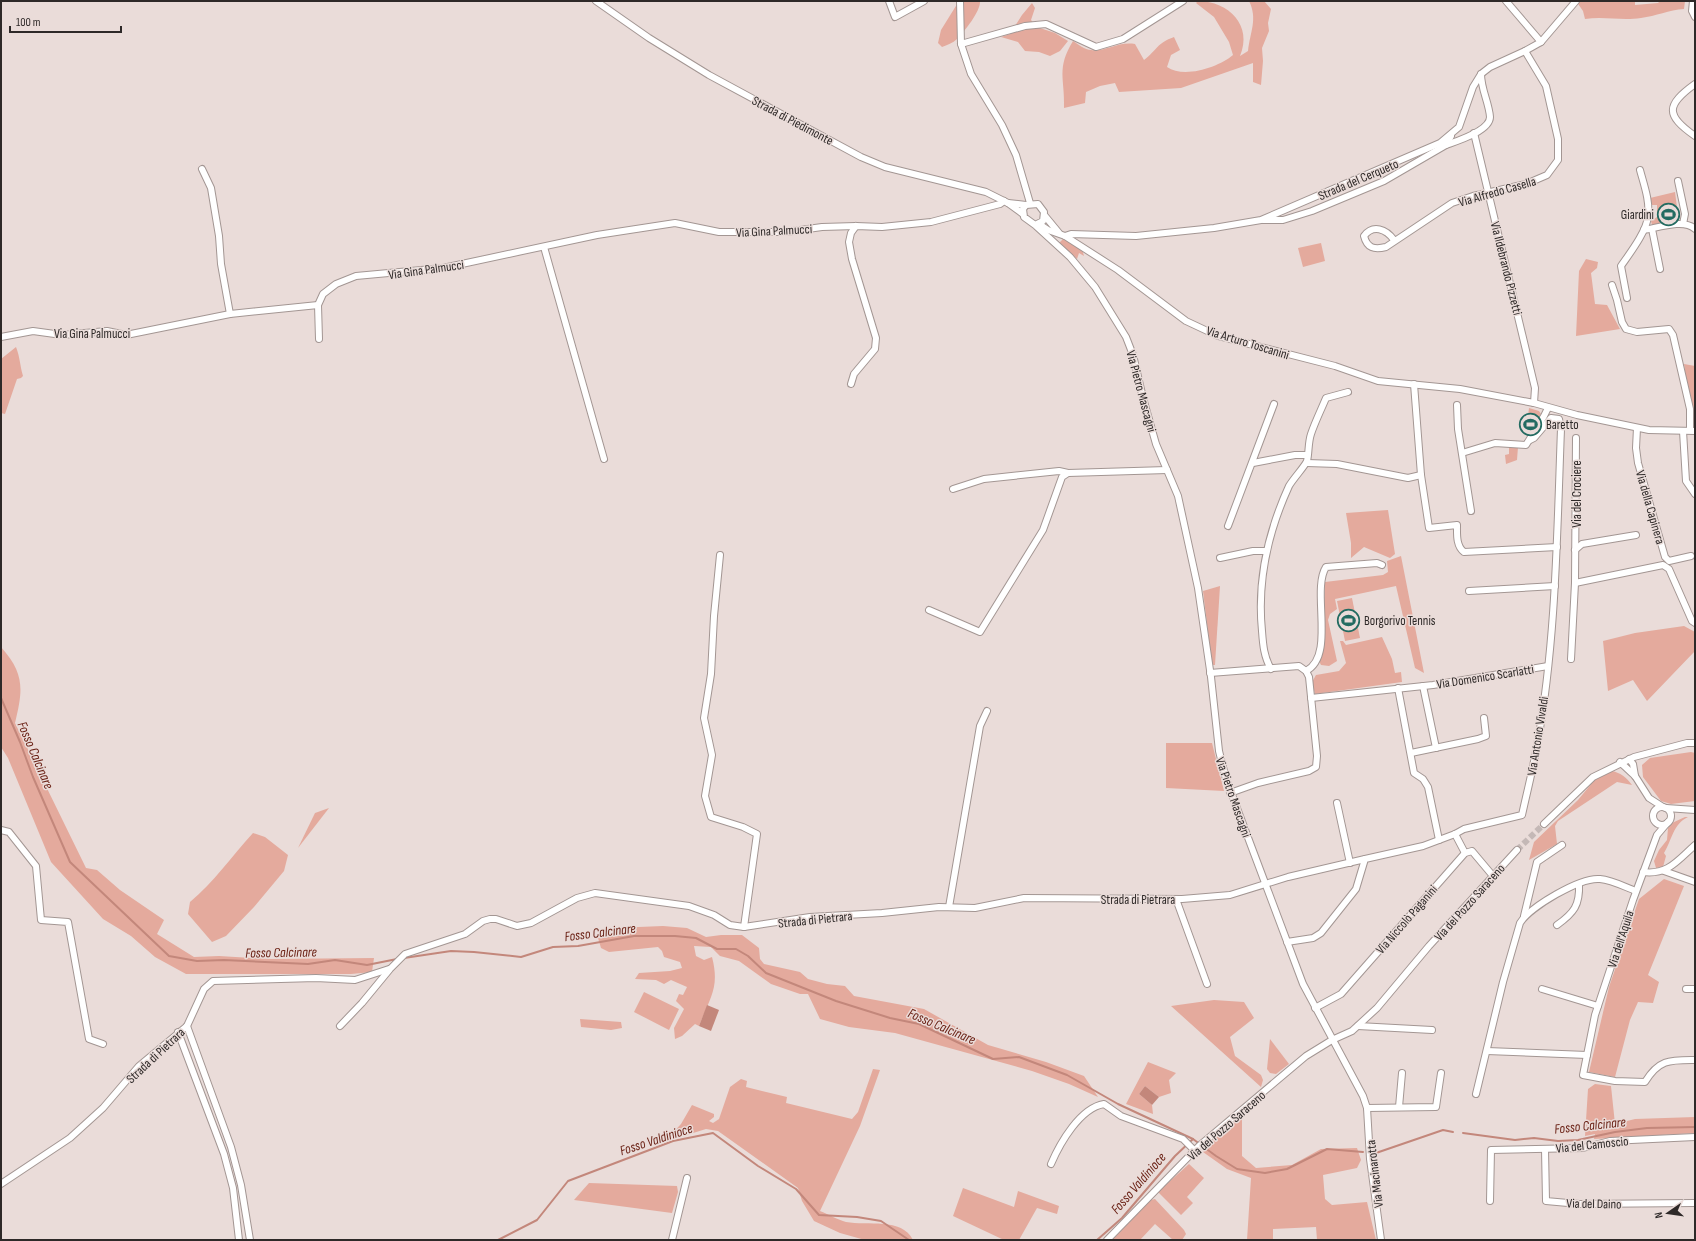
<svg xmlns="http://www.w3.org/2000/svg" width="1696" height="1241" font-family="'Sofia Sans Condensed',sans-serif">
  <rect width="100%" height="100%" fill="#eadcd9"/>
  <g fill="#e4aa9d">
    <path d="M959,1H980C981,11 964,32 957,39C953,43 947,45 942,47L938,43L941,30Z"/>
    <path d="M1198,1C1229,1 1253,26 1240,56L1248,51C1250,32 1258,19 1249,1H1264L1271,9L1268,23L1269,31L1262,48L1263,61L1261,85L1253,82V63L1181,88L1119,92L1115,83L1100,86L1086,92L1085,103L1064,108C1065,78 1056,69 1073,41C1078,44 1085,50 1091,50C1106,52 1118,41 1135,44L1144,60C1157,50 1157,43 1174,37L1180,50L1171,55L1167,67C1184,79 1219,67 1233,55L1229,42L1214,17L1196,3Z"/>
    <path d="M1576,1H1635V5L1658,3L1660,1H1685L1684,9C1669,10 1656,16 1641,18C1621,21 1604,16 1585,19L1583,11Z"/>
    <polygon points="1032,3 1035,8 1031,20 1037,27 1055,33 1068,41 1060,51 1050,56 1039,52 1025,51 1018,42 1001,37 1010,34 1022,15"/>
    <polygon points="1675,192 1678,215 1676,219 1652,225 1651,221 1657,217 1657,205 1652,205 1650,198"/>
    <polygon points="1064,238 1082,249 1084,256 1079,253 1077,259 1059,243"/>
    <polygon points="1321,243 1325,261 1303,267 1298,248"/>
    <polygon points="1586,259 1598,262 1597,268 1591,273 1595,304 1607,305 1620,329 1576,336 1579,271"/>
    <path d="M16,347C20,357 20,366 23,376L21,378L17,379L5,414L1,413V359Z"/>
    <polygon points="1684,364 1695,366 1695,424 1692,423"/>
    <polygon points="1529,408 1539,411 1541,414 1526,431"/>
    <polygon points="1509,447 1518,447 1517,460 1506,464 1505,455 1509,454"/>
    <polygon points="1388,510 1395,554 1390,558 1364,547 1351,558 1351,543 1346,513"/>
    <polygon points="1401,556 1424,673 1415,668 1396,586 1335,599 1337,609 1330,614 1328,620 1337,661 1329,666 1321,665 1319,661 1323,634 1325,582 1383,575 1388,572 1387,561"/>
    <polygon points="1220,586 1215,665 1212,665 1203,591"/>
    <polygon points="1352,598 1360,638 1345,641 1337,601"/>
    <polygon points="1684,626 1695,632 1695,651 1647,701 1633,680 1608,691 1603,641 1635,633"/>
    <polygon points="1382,637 1392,659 1395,673 1401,672 1402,682 1315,694 1312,682 1316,675 1339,671 1346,663 1340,641 1343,641 1346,645"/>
    <path d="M1,647C25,674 23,690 15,723L86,868L97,870L120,890L164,920L157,934L194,957L219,956L270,959L374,958L372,972L351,974H186L155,957L131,936L103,919L51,862L8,758L1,747Z"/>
    <polygon points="1166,743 1212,743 1224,791 1166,788"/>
    <polygon points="1691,752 1695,753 1695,801 1671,804 1661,801 1643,777 1642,765 1650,758"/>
    <path d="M1611,771C1620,772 1627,778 1632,785L1617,782L1558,821L1555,826L1557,844L1529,860L1534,842L1578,800L1597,777Z"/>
    <polygon points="329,808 298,848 315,813"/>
    <path d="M1685,817H1688C1673,824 1672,840 1664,853L1666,856L1663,867L1656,868L1654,861L1659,850L1667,840L1668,828L1672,823Z"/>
    <path d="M253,833L265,837L288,855L284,871L254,907L226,936L212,942L188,914L190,902C213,883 232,856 253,833Z"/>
    <polygon points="1664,879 1684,886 1648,975 1659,982 1653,1003 1638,1002 1630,1020 1615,1077 1589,1072 1609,987 1639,899"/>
    <path d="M663,926L687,928L706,937L721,935H742L759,948L760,959L764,964L800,972L808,979L827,984L845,986L854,996L924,1009L988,1045L1046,1062L1084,1076L1098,1097L1069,1084L1032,1071L895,1033L849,1027L820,1019L808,994H800L771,984L739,961L720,956L711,947L694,946L696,956L704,960L712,957C720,988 710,997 699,1026L695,1024L682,1036L675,1039L674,1028L684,1009L676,1001L679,994L683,995L687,987L671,980L664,984L656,980L635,979L639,973L670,971L682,968L680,962L664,957L662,951L658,947L609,952L601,948L598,938L614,928Z"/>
    <polygon points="644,992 679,1009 669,1030 634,1012"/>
    <polygon points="1214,1000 1244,1002 1254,1018 1230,1037 1235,1056 1261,1075 1263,1080 1261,1087 1171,1006"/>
    <polygon points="580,1019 621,1022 622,1028 611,1030 581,1027"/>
    <polygon points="1270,1039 1289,1064 1276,1074 1270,1073 1267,1069"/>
    <polygon points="1148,1062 1176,1073 1169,1080 1171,1093 1159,1097 1145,1086 1139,1094 1152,1105 1153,1114 1126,1104"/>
    <path d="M873,1069L880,1070L860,1126L820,1211C828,1214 838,1220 846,1222C867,1226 902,1217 913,1240H865L840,1233L814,1221L802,1201L798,1188L718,1131L706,1129L664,1142L681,1124L692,1105L714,1114V1117L709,1121L713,1123L719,1119L730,1087L741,1079L747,1081L746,1087L787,1097L786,1103L852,1119L858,1112Z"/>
    <polygon points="1595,1084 1611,1086 1615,1124 1635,1119 1695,1117 1695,1133 1594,1139 1595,1134 1585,1136 1588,1089"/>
    <polygon points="1242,1118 1242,1156 1256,1168 1292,1165 1321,1149 1357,1148 1361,1160 1357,1168 1323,1175 1325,1199 1332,1205 1367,1202 1376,1240 1317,1240 1316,1227 1273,1229 1273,1240 1247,1240 1251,1178 1227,1169 1203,1152 1226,1127"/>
    <polygon points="1189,1164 1204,1178 1187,1197 1193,1203 1181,1215 1158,1192"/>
    <polygon points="589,1183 677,1186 678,1192 672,1213 574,1200"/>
    <polygon points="963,1188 1014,1207 1018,1191 1059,1206 1057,1214 1037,1208 1019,1240 1004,1240 953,1216"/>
    <polygon points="1155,1199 1184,1230 1186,1234 1182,1240 1173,1240 1155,1224 1140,1240 1112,1240 1151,1200"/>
  </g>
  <g fill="#c3877b">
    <polygon points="707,1005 719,1010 711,1031 699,1026"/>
    <polygon points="1145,1086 1159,1097 1152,1105 1139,1094"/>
  </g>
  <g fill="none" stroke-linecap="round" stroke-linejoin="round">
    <g stroke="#c3877b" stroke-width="2">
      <polyline points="1,698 20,742 33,777 70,862 169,956 197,961 224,960 308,964 335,960 367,965 397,959"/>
      <polyline points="404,958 451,951 474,952 521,957 553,947 578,946 634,936 675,936 696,938 717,949 736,949 748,956 766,973 836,1001 890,1018 919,1024 993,1059 1019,1057 1067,1075 1118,1104 1193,1139 1216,1156 1237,1169 1265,1173 1287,1169 1327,1149 1363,1152"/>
      <polyline points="1463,1133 1515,1140 1534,1138 1558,1141 1578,1140 1615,1132 1647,1128 1695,1127"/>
      <polyline points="1376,1153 1443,1130 1453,1132"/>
      <polyline points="498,1240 537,1220 568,1181 673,1141 713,1133 758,1166 796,1189 819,1215 857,1217 881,1221 909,1240"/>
      <polyline points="1097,1240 1122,1218 1175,1156 1193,1139"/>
    </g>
    <polyline stroke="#c4b8b6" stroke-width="6" stroke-dasharray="6 3" stroke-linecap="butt" points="1517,850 1544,824"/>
    <defs>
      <g id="minor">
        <polyline points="596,1 649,38 709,75 861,157 885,167 986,192 1008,203 1023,214"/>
        <polyline points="889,1 895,17 924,1"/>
        <polyline points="960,1 961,44 971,74 1002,125 1016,155 1030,203"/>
        <polyline points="1506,1 1541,42"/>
        <polyline points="1693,1 1692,11 1695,17"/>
        <polyline points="961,44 1025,26 1046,24 1096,47 1123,39 1183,1"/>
        <path d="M1695,84C1666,105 1665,115 1695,136"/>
        <polyline points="1474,133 1535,388 1534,403"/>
        <path d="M1446,145C1457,141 1490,131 1490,117C1489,103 1481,89 1481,74"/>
        <polyline points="202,169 211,188 219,236 221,264 230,314"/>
        <polyline points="1678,181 1685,214 1683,224"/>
        <polyline points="1008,203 1026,205"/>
        <polyline points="1045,216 1059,233"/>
        <polyline points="1263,220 1283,220 1312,211 1384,181 1446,145 1451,136"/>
        <polyline points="1039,224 1048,230 1065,236 1118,270 1186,321 1218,336 1335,366 1378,381 1460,389 1534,403 1577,415 1649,430 1695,431"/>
        <polyline points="1035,225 1043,221 1044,212 1038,204 1026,205 1023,209 1024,217 1035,225 1070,257 1095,287 1126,337 1133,355 1143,398 1156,444 1178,496 1198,588 1211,677 1219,751 1226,779 1303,984 1363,1096 1367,1108 1370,1159 1381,1240"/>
        <polyline points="1652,229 1660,269"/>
        <path d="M1644,230C1657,228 1684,218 1695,229"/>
        <polyline points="1065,236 1071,234 1136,236 1214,228 1261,220 1440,143 1459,127 1473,87 1481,74 1490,67 1525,51 1541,42 1576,1"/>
        <path d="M1394,240C1386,229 1373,224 1364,236C1367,248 1374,250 1386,247L1452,203L1473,196L1526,184L1547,175L1558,160V139L1546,86L1525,51"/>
        <polyline points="544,247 604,459"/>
        <polyline points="1612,285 1617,300 1622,322 1626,329 1637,332 1669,329 1673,335 1690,409 1690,430"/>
        <path d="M1627,298L1621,266C1630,253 1647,231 1648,216C1650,201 1644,185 1640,170"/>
        <polyline points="1,337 33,331 62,335 107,331 126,335 230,314 318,305"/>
        <polyline points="319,339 318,305 323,294 336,284 356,276 443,268 597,235 675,223 719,232 786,232 822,227 856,226 882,227 931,222 1000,204 1004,201"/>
        <polyline points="851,384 854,374 875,349 876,338 852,259 849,242 851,233 856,226"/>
        <path d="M1414,384L1421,475L1429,528L1457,525C1457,534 1456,546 1464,552L1557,547"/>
        <polyline points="1457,405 1458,429 1471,511"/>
        <polyline points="1637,428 1636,448 1638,463 1665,557 1669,561 1691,556"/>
        <polyline points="1683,431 1686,481 1695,494"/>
        <polyline points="1462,453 1495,443 1526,445 1544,416 1548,408"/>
        <polyline points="1253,463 1295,455 1307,455"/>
        <polyline points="1307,463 1337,464 1408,478 1421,475"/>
        <polyline points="953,489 984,479 1059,471 1068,473"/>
        <polyline points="1228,526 1274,404"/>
        <polyline points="1575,550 1582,544 1636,535"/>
        <polyline points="720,555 714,616 711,674 704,718 712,755 705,796 711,817 743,827 757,834 744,927"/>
        <polyline points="1220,558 1253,551 1266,551"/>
        <polyline points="1575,583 1663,565 1669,569 1692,621 1695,623"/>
        <polyline points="1469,591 1555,586"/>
        <polyline points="929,610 980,632 1043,530 1062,477 1068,473 1167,470"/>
        <polyline points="1571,659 1575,583 1576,438"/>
        <path d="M1271,669C1264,657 1263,645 1262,631C1257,581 1268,532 1289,486C1293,479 1305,466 1307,461C1309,453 1308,443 1311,434C1315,422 1321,410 1326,398L1348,392"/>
        <path d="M1306,671C1336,656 1311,590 1326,567L1377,563L1382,565"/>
        <polyline points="1210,673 1299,666 1306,671 1309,677 1317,756 1316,767 1309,771 1258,783 1230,793"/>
        <polyline points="1423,686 1436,748"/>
        <polyline points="1398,688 1414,773 1423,779 1428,787 1439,840"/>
        <polyline points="1311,698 1433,685 1548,666"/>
        <polyline points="1411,753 1478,739 1486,736 1484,718"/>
        <polyline points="1629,759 1633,764 1635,776"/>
        <polyline points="1620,762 1635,776 1649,798 1663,807"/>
        <polyline points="1337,803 1350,863"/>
        <circle cx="1662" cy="816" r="9"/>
        <polyline points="1666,808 1695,810"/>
        <path d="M1668,822L1657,835L1633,900L1595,1015L1583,1075L1615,1081L1645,1082C1659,1059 1670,1060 1695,1060"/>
        <polyline points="1544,824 1593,777 1634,757 1687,743 1695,743"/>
        <polyline points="1,830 9,832 36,866 41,920 68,922 89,1039 103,1044"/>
        <polyline points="1455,834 1465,853"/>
        <polyline points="1664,871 1695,882"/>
        <path d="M1643,872C1668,875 1677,861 1695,845"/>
        <polyline points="1176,899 1207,984"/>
        <polyline points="949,907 980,726 987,711"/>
        <polyline points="1524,916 1537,862 1562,845"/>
        <path d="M1557,925C1574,913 1580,905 1579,884"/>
        <path d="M1287,942L1313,938L1321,933L1356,889L1365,859L1423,846L1455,834L1464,829L1522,815C1527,792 1533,769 1537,746C1556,642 1557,535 1561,429L1559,419L1551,418L1534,438L1530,440"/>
        <polyline points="1542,989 1598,1006"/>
        <polyline points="1686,989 1695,989"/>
        <polyline points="1315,1008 1341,994 1465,853 1472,851 1493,876"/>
        <polyline points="187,1026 231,1147 241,1185 250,1240"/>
        <polyline points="340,1026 362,1003 390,969 405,954 465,934 483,921 490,919 496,919 517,926 531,923 577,898 595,893 689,906 714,915 730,925 744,927 810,917 882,913 939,907 975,908 1024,898 1182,899 1230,895 1288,877 1365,859"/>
        <polyline points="1358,1026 1432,1030"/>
        <polyline points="178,1032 224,1154 233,1188 239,1240"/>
        <polyline points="1487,1051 1587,1055"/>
        <path d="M1476,1094L1503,982L1520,923C1530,907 1580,877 1600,879C1612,880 1625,887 1636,891"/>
        <polyline points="1399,1107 1402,1073"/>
        <polyline points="1367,1108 1436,1107 1441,1073"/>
        <polyline points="1545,1149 1546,1201 1579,1204 1695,1203"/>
        <path d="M1051,1164C1060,1143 1080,1108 1104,1104L1121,1116L1183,1139L1195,1151"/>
        <polyline points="1,1184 70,1138 103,1108 139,1066 187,1026 204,989 213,981 316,978 355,980 389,969"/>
        <polyline points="1490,1201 1491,1150 1583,1148 1610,1141 1695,1137"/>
        <polyline points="672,1240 687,1178"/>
        <polyline points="1107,1240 1199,1146 1306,1056 1332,1040 1352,1031 1377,1008 1429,946 1517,850"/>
      </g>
    </defs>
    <use href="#minor" stroke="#a39693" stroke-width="8"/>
    <use href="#minor" stroke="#fff" stroke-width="6"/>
  </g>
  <defs>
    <symbol id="stadium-ring" viewBox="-11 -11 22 22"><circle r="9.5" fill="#eadcd9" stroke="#236b61" stroke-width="1.5"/><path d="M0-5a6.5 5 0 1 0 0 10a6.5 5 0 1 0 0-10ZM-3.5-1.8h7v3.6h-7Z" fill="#236b61"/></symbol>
  </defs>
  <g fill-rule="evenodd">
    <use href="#stadium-ring" x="1656" y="202" width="25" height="25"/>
    <use href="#stadium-ring" x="1518" y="412" width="25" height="25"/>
    <use href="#stadium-ring" x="1336" y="608" width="25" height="25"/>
  </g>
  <g text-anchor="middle" stroke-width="3" stroke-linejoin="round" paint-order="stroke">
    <g font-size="13" fill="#2e2928" stroke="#eadcd9">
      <text transform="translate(793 120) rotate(28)" y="5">Strada di Piedimonte</text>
      <text transform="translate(1358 179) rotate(-23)" y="5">Strada del Cerqueto</text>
      <text transform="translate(1497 191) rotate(-16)" y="5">Via Alfredo Casella</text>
      <text transform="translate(774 230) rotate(-3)" y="5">Via Gina Palmucci</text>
      <text transform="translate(1507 268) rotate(76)" y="5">Via Ildebrando Pizzetti</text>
      <text transform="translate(426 269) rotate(-8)" y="5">Via Gina Palmucci</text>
      <text x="92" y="338">Via Gina Palmucci</text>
      <text transform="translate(1248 342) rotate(17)" y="5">Via Arturo Toscanini</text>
      <text transform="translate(1142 391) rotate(75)" y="5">Via Pietro Mascagni</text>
      <text transform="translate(1576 494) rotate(-90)" y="5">Via del Crociere</text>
      <text transform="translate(1651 507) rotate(74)" y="5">Via della Capinera</text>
      <text transform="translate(1485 676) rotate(-9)" y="5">Via Domenico Scarlatti</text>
      <text transform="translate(1537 736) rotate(-81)" y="5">Via Antonio Vivaldi</text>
      <text transform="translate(1234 797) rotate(71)" y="5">Via Pietro Mascagni</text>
      <text x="1138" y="904">Strada di Pietrara</text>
      <text transform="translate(1469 902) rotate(-48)" y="5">Via del Pozzo Saraceno</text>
      <text transform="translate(815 919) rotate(-6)" y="5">Strada di Pietrara</text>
      <text transform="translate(1406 919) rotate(-49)" y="5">Via Niccolò Paganini</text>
      <text transform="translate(1620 939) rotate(-72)" y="5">Via dell'Aquila</text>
      <text transform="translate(155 1055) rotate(-43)" y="5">Strada di Pietrara</text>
      <text transform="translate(1226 1125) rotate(-41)" y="5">Via del Pozzo Saraceno</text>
      <text transform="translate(1592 1144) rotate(-6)" y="5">Via del Camoscio</text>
      <text transform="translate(1374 1174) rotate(-97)" y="5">Via Macinarotta</text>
      <text transform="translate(1594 1203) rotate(1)" y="5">Via del Daino</text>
    </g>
    <g font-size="13" fill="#2e2928" stroke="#eadcd9" text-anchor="start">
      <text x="1654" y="219" text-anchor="end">Giardini</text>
      <text x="1546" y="429">Baretto</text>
      <text x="1364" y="625">Borgorivo Tennis</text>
    </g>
    <g font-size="14" font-style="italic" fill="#6b2216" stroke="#eadcd9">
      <text transform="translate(36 755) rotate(67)" y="5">Fosso Calcinare</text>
      <text transform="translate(600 932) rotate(-7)" y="5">Fosso Calcinare</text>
      <text transform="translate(281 952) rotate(-1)" y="5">Fosso Calcinare</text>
      <text transform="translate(942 1026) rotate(23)" y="5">Fosso Calcinare</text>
      <text transform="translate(1590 1125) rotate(-6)" y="5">Fosso Calcinare</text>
      <text transform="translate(656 1139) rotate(-18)" y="5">Fosso Valdinioce</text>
      <text transform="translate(1138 1183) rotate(-49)" y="5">Fosso Valdinioce</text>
    </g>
  </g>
  <rect width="1696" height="1241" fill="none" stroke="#2e2928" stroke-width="4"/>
  <g transform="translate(1668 1213) rotate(257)" stroke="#eadcd9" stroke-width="3" paint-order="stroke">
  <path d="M0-3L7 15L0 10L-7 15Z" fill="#2e2928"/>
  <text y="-6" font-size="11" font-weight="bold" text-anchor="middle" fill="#2e2928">N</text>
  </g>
  <path d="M10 26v6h111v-6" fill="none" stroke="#2e2928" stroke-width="2"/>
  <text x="16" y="26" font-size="12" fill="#2e2928" stroke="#eadcd9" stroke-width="3" paint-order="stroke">100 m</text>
</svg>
